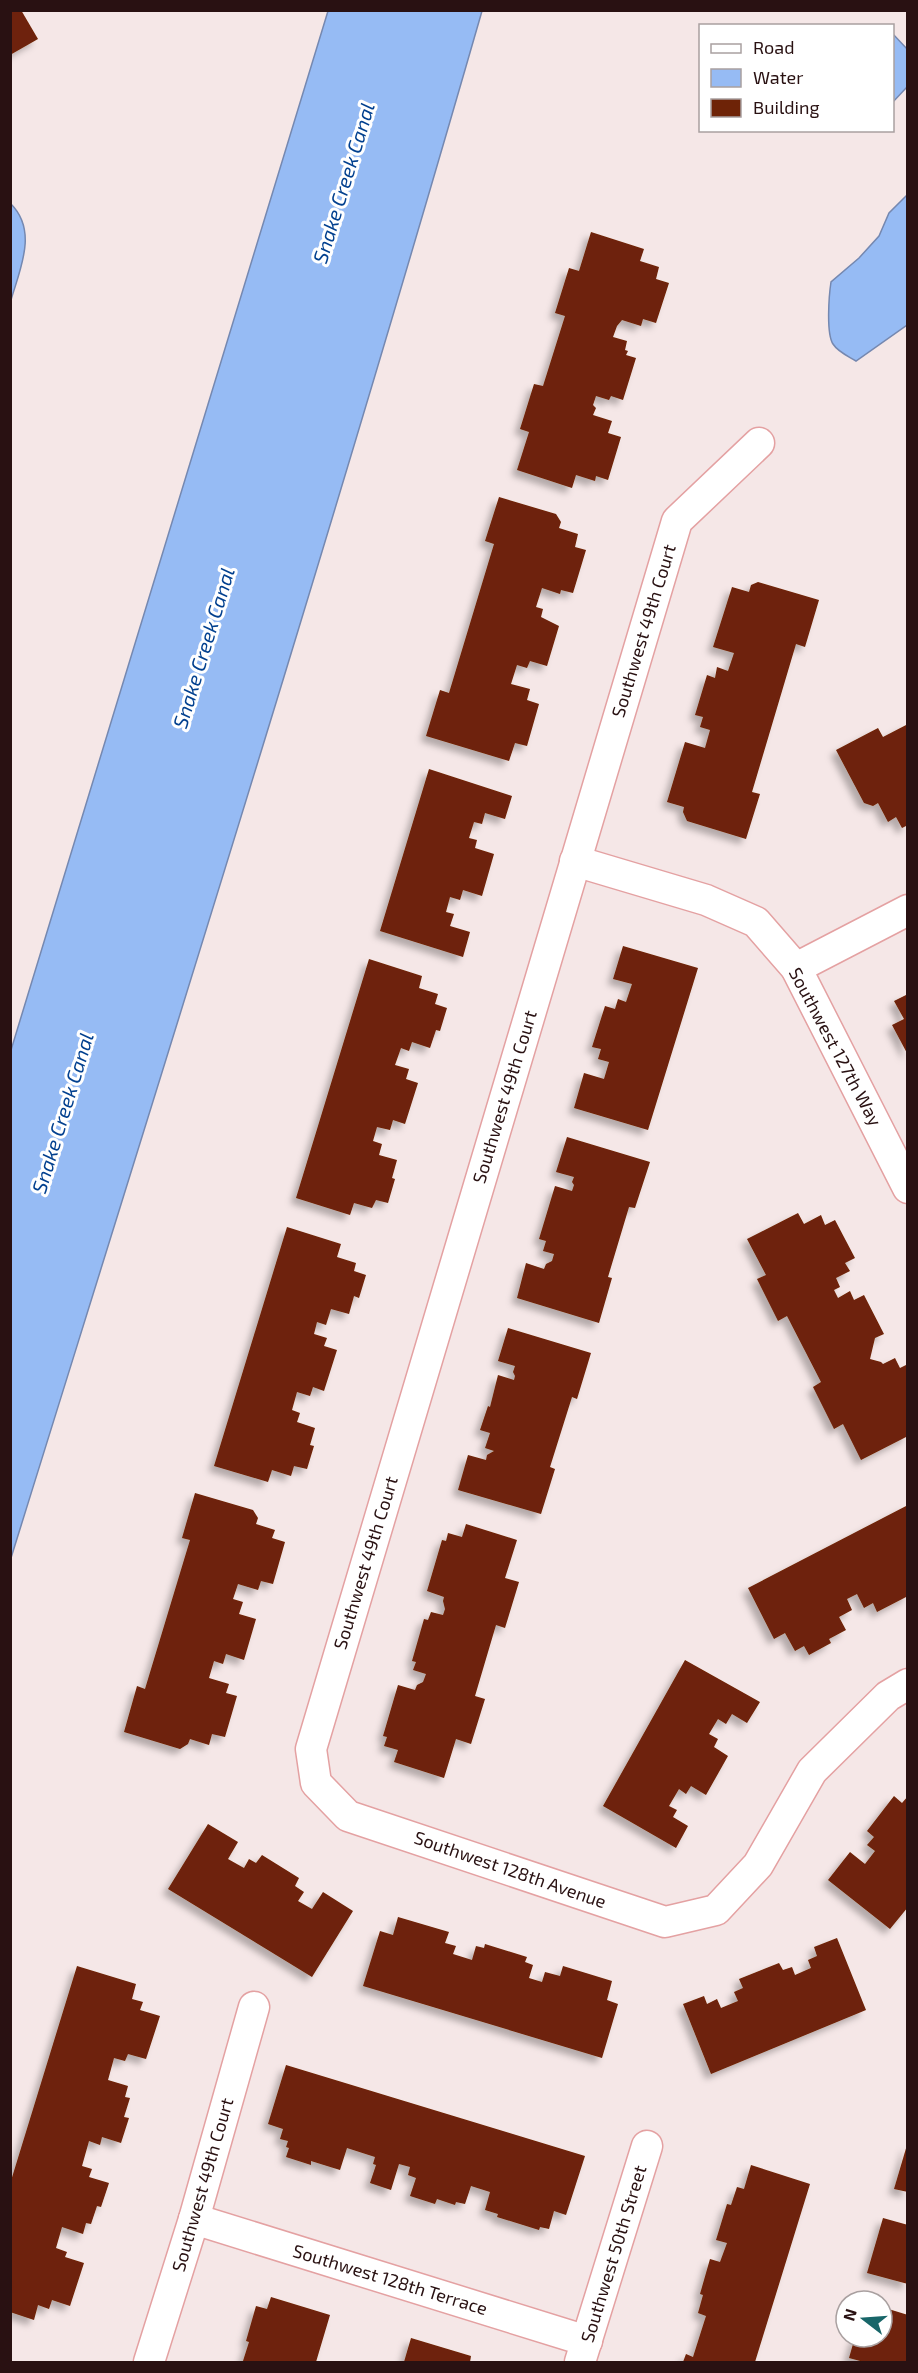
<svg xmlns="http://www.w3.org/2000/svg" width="918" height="2373" font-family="'Exo 2',sans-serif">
  <defs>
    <filter id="shadow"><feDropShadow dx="-5.5" dy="5.5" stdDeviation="3" flood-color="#0004"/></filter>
  </defs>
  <rect width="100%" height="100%" fill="#f5e7e7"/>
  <g fill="#96bbf4" stroke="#7588b0" stroke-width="1.5">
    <path d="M328,11H482C333,529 171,1043 11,1558V1050Z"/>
    <polygon points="892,33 908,50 907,87 893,102"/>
    <path d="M907,195V325L856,361C848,356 838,352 833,344C826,333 829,295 831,282L859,258L879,236L889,213Z"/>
    <path d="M11,204C38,231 20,269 11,300Z"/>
  </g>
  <g fill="#6e2307" filter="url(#shadow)">
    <polygon points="10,10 21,10 38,39 10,55"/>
    <polygon points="591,232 644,249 640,261 659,267 656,279 669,283 656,323 643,319 641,326 622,320 617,326 613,337 627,341 625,350 628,351 626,355 636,358 623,400 611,396 609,400 596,396 593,405 596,408 593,415 612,421 608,433 621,437 608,480 596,476 595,481 576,475 572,488 517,470 529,432 520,429 534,384 543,386 565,316 555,313 569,268 579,271"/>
    <polygon points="499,497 556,514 561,522 559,528 578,534 575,547 586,550 573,593 561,590 560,594 542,588 536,607 543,609 541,617 559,626 547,666 530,661 527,668 517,665 511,684 530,689 527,700 539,704 527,746 515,743 509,761 426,736 440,690 449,693 494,544 485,541"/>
    <polygon points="758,582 819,600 805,647 796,644 752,792 760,794 746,839 687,821 683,812 684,807 667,802 685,742 705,748 710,730 700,727 703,717 695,715 707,675 715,678 717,667 728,671 734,653 713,647 732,587 749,592 751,585"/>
    <polygon points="908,724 908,825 902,828 896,817 888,822 878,803 873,806 864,803 836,750 878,728 883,737"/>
    <polygon points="429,769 512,796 505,819 485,813 482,824 474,822 469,838 477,840 475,848 494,854 482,896 463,890 460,900 450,897 446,912 454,914 450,926 470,932 463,957 380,931"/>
    <polygon points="623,946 698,968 648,1130 574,1108 584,1073 604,1079 609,1062 598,1059 601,1049 592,1047 605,1006 615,1009 618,999 626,1002 632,984 613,979"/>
    <polygon points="369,959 422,976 419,988 438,994 435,1004 447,1008 440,1031 436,1030 430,1048 412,1042 409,1051 401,1048 395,1065 409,1069 406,1079 418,1083 405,1124 393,1120 390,1130 377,1127 373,1141 382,1144 379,1155 397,1160 392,1178 395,1179 388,1203 376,1200 372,1208 354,1203 350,1215 296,1198"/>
    <polygon points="908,994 908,1055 892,1025 904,1019 894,1001"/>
    <polygon points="567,1137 650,1162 635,1208 629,1207 608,1277 612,1278 599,1323 517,1298 526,1263 544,1269 546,1264 552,1261 554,1254 543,1251 546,1241 539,1239 555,1186 572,1191 574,1185 572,1182 574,1177 556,1172"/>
    <polygon points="798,1213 804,1224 821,1215 825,1225 835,1220 855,1258 845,1263 850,1271 836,1278 840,1287 834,1290 838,1298 850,1291 854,1300 864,1295 884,1334 875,1338 870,1359 881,1362 883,1364 895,1358 900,1368 908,1364 906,1422 908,1436 861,1460 843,1424 834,1429 813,1387 821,1382 787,1316 778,1321 757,1279 766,1275 747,1239"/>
    <polygon points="287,1227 341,1244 337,1257 356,1263 354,1271 366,1275 359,1298 354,1296 349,1314 331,1309 326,1325 317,1322 314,1334 327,1338 324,1346 337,1350 324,1391 313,1387 310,1396 297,1392 292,1410 300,1413 297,1422 315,1428 310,1445 314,1446 307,1469 294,1466 291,1476 272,1470 268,1482 214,1466"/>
    <polygon points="508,1328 591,1353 577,1399 572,1397 550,1467 555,1469 541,1514 458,1490 468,1455 486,1460 487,1455 494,1451 485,1448 490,1433 480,1430 488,1406 490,1407 498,1375 514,1380 515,1376 513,1372 515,1366 498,1361"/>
    <polygon points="195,1493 253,1510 258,1518 256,1524 275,1530 272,1538 285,1542 273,1584 261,1581 258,1590 238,1584 233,1599 243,1602 239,1614 256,1619 244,1660 226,1654 223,1664 214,1661 209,1678 229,1684 226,1693 237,1696 225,1737 212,1734 209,1745 190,1739 188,1744 180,1749 124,1732 137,1686 145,1689 190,1540 182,1538"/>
    <polygon points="908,1505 908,1596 877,1612 873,1603 864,1608 857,1594 847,1599 852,1610 839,1617 846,1630 829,1639 831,1643 809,1655 804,1646 795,1651 785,1633 774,1639 748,1588"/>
    <polygon points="466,1524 517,1540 505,1578 519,1582 505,1628 496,1625 475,1696 485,1699 471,1744 456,1739 444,1778 394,1762 398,1750 384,1746 387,1737 383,1736 398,1685 415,1690 417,1685 423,1682 426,1674 413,1670 416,1662 412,1661 424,1619 428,1620 431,1612 443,1615 445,1609 443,1601 444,1597 427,1591 442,1540 446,1541 448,1533 462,1537"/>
    <polygon points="685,1660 760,1702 747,1723 732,1714 726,1724 718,1719 709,1734 718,1739 714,1747 728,1756 706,1795 691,1786 686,1794 679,1789 669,1806 677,1810 673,1817 688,1826 676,1848 603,1806"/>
    <polygon points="894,1796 902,1803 908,1796 908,1907 890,1929 828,1880 850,1852 865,1864 875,1851 867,1845 874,1837 867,1831"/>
    <polygon points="208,1824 238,1842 228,1859 244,1868 249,1859 256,1863 262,1855 299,1878 295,1886 304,1892 298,1901 312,1909 323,1892 353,1911 312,1977 168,1889"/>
    <polygon points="398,1917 449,1932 445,1943 456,1946 453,1954 472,1960 476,1946 484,1948 485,1944 527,1957 525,1962 533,1965 529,1978 542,1982 545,1972 560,1976 563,1966 612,1981 607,2000 618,2004 602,2058 363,1986 380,1931 393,1935"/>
    <polygon points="837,1938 866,2010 711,2074 683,2004 704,1996 707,2004 717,1999 721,2008 738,2001 734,1992 743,1988 739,1979 779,1963 783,1970 792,1967 795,1975 811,1968 808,1960 817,1956 814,1947"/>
    <polygon points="77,1966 136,1984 132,1999 143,2002 140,2010 160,2016 146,2059 128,2054 125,2061 114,2058 108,2080 128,2086 125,2097 130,2098 124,2117 129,2118 121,2143 102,2137 100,2145 89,2141 82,2166 92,2169 89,2177 109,2183 101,2207 97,2206 91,2224 86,2223 83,2234 62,2227 56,2248 67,2252 65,2257 84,2263 70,2306 52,2300 49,2309 38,2305 34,2320 10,2312 10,2184"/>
    <polygon points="286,2065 585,2156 566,2215 554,2211 549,2229 540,2227 539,2230 497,2217 498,2214 485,2210 490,2192 471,2186 465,2204 456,2202 455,2205 437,2199 435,2204 410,2196 416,2178 408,2175 410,2167 399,2164 391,2190 370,2183 376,2165 373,2164 375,2157 347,2148 340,2170 311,2161 311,2165 286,2157 289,2148 286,2147 288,2141 280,2139 283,2129 268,2124"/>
    <polygon points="907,2145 908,2145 908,2192 894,2189"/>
    <polygon points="751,2165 810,2184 755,2362 683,2362 686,2354 693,2357 706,2316 698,2313 703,2295 700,2294 710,2259 720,2262 727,2243 716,2240 727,2204 731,2205 737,2187 744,2189"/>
    <polygon points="883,2218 908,2225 908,2284 867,2273"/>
    <polygon points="271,2297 330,2315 316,2362 243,2361 249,2342 246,2341 256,2306 267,2309"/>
    <polygon points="882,2307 908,2315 908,2362 864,2362 849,2358 855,2337 882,2337"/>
    <polygon points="411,2338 471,2356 470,2362 404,2362"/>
  </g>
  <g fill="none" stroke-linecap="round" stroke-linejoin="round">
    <defs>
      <g id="street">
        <polyline points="759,443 677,521 311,1749 316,1783 348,1816 665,1922 716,1910 758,1865 812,1771 888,1696 908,1684"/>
        <polyline points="575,861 706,900 756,922 796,968 908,1188"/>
        <polyline points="796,968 908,910"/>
        <polyline points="194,2219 587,2341"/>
        <polyline points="149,2362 194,2219 254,2007"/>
        <polyline points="580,2362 647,2146"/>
      </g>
    </defs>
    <use href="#street" stroke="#e4a1a2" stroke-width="33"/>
    <use href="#street" stroke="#fff" stroke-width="30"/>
  </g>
  <g text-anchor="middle" stroke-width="6" stroke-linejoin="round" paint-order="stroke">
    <g font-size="18" fill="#291112" stroke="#fff">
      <text transform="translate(644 631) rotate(-73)" y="6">Southwest 49th Court</text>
      <text transform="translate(835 1047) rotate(62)" y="6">Southwest 127th Way</text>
      <text transform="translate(505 1097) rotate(-73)" y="6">Southwest 49th Court</text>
      <text transform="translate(366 1563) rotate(-73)" y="6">Southwest 49th Court</text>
      <text transform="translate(510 1870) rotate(19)" y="6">Southwest 128th Avenue</text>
      <text transform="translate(203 2185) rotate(-74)" y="6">Southwest 49th Court</text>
      <text transform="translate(614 2254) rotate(-73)" y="6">Southwest 50th Street</text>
      <text transform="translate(390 2280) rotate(17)" y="6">Southwest 128th Terrace</text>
    </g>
    <g font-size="20" font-style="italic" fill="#02408f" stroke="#fff">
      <text transform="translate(344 183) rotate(-73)" y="7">Snake Creek Canal</text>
      <text transform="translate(204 648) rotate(-73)" y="7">Snake Creek Canal</text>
      <text transform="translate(63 1113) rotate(-73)" y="7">Snake Creek Canal</text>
    </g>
  </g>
  <rect width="918" height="2373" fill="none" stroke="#291112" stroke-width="24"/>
  <rect x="699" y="24" width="195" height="108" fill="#ffffff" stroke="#a9a0a0" stroke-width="1.5"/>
  <rect x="711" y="44" width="30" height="9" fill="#ffffff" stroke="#a9a0a0" stroke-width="1.5"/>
  <text x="753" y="54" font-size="18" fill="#291112">Road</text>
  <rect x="711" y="69" width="30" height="18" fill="#96bbf4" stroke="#a9a0a0" stroke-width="1.5"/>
  <text x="753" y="84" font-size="18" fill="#291112">Water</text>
  <rect x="711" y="99" width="30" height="18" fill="#6e2307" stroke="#a9a0a0" stroke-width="1.5"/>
  <text x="753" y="114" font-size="18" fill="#291112">Building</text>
  <g transform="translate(864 2319) rotate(287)"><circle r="28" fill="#ffffff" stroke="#a9a0a0" stroke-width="1.5"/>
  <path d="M0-4.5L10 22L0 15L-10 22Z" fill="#186669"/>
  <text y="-9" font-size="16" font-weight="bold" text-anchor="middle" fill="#291112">N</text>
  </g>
</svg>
